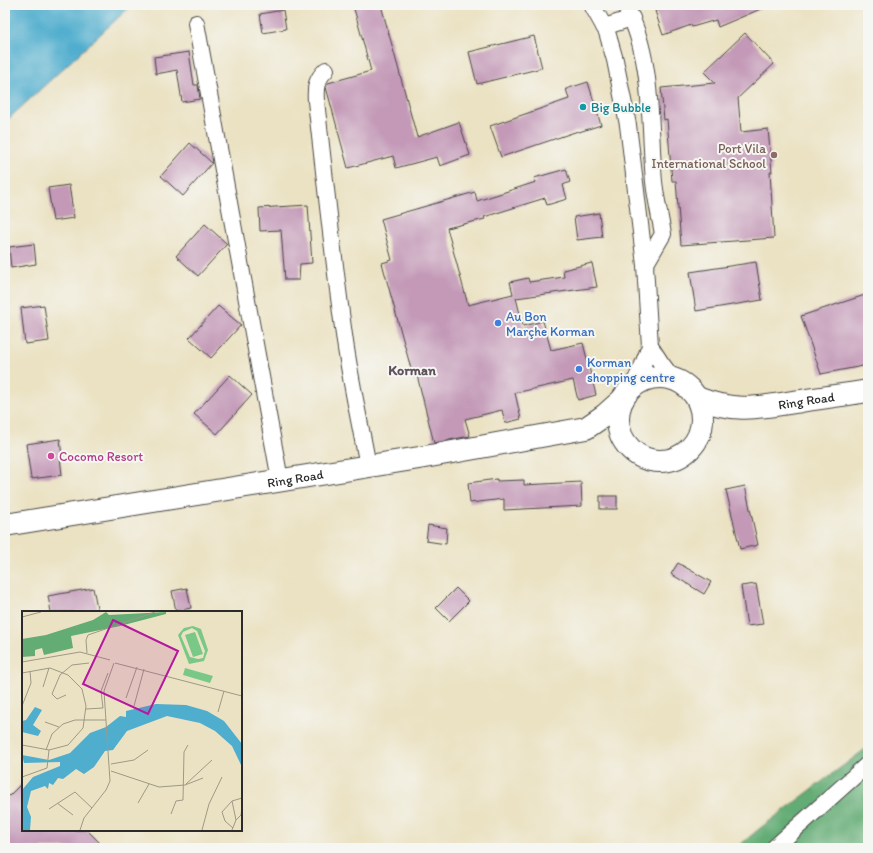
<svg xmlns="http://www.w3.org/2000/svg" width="873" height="853" font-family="Itim,sans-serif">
  <rect width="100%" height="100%" fill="#f6f6f2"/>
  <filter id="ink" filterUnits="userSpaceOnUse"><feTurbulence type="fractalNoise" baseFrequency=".025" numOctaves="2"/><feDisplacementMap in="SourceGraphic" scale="8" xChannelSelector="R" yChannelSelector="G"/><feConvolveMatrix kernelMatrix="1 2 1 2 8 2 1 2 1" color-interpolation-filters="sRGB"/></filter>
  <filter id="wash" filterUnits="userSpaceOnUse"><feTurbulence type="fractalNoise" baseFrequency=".012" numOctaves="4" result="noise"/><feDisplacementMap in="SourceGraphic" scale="16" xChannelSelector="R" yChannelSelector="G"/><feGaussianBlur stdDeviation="0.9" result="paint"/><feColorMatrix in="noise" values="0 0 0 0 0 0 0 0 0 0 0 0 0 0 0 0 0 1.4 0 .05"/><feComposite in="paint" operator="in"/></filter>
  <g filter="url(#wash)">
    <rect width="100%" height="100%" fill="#ebe2c3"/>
    <polygon fill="#63ac74" stroke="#476c50" points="868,747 868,848 736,848 759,829"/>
    <polygon fill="#4fadce" stroke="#3d6c7c" points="5,5 132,5 5,122"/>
    <g id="blocks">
      <g fill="#c399b7">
        <polygon points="353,5 381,5 417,137 459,122 470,155 440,166 437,157 396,168 393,156 348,168 326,87 328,83 371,71"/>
        <polygon points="672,5 770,5 718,27 716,20 692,27 691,25 663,35 655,11"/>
        <polygon points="283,10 286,29 263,33 260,14"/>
        <polygon points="745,33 774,64 738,98 741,132 768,129 772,172 770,172 774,238 681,245 676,181 672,181 667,119 664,120 661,88 715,83 704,72"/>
        <polygon points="534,36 542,68 477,84 469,52"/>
        <polygon points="189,52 194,85 198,85 200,99 182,102 177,70 156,74 154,57"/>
        <polygon points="588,82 601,125 579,132 578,131 501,157 490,126 569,99 566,89"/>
        <polygon points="190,143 212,163 183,196 161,176"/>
        <polygon points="566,169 570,182 563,185 567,199 547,205 545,198 484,217 485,219 447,228 468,305 513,294 510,282 528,278 529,282 564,277 563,270 592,263 597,287 516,298 523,326 543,321 551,350 583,343 596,395 578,400 573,380 515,393 521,419 505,423 502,410 465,419 470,436 434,443 417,375 413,376 382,263 392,260 381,219 475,192 477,201 536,182 534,178"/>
        <polygon points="69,185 74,218 53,221 48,188"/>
        <polygon points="308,205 312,263 300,264 299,280 285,280 281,230 260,231 259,208"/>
        <polygon points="599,213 602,237 577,240 574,217"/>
        <polygon points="205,224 227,244 198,276 176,256"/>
        <polygon points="34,244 36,264 11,268 9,247"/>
        <polygon points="756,262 762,300 696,311 690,272"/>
        <polygon points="868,294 868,365 821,374 801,316"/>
        <polygon points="44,305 49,341 25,344 21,308"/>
        <polygon points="218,306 241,325 211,358 189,338"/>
        <polygon points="230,375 252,395 217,434 194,414"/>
        <polygon points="60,439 62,457 60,457 62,475 31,479 26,444"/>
        <polygon points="497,479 497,481 524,480 524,485 581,482 582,506 504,510 504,499 470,503 468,483"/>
        <polygon points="745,486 758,545 740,549 726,490"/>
        <rect x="600" y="496" width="17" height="13"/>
        <polygon points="428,525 447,528 446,544 426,541"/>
        <polygon points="678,563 711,582 704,594 671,574"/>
        <polygon points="756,584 763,624 747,626 741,586"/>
        <polygon points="93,588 98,612 51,612 48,596"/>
        <polygon points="187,588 191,608 176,611 172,591"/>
        <polygon points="456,588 469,601 449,621 436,608"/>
        <polygon points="23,782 23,830 87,830 105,848 5,848 5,800"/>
      </g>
    </g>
  </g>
  <g filter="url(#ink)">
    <use href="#blocks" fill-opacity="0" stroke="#484642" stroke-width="1"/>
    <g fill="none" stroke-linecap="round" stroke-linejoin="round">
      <defs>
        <g id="street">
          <polyline points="592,5 607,32 615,60 628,125 645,265 650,346 642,367 632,388"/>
          <path d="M625,5C654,57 649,124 654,182C656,199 660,217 663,234L645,265"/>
          <polyline points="196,23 280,480"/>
          <polyline points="604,27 632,18"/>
          <path d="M326,70C316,80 315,87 316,101C325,179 333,257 344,335C350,379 360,423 368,466"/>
          <polyline points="650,346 661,363 673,379"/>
          <polyline points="774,848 868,764"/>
        </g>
        <g id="secondary">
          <circle cx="660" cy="419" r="42"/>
          <path id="s1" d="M697,398C739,414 759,407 801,401C824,397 846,395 868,391"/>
          <path id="s2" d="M5,525L419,458L586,428L605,415L623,399"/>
        </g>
      </defs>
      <use href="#street" stroke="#484642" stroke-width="18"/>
      <use href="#secondary" stroke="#484642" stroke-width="24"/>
      <use href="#street" stroke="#fff" stroke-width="16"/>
      <use href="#secondary" stroke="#fff" stroke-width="22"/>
    </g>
  </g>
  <circle fill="#0f9aa8" stroke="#f6f6f2" stroke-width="1.5" cx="583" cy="107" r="4"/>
  <circle fill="#8d6e63" stroke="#f6f6f2" stroke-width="1.5" cx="774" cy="155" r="4"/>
  <g fill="#3f7fe0" stroke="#f6f6f2" stroke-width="1.5">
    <circle cx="498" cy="323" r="4"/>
    <circle cx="579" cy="369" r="4"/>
  </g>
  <circle fill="#d1479c" stroke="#f6f6f2" stroke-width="1.5" cx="51" cy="456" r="4"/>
  <g text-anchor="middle" stroke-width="4" stroke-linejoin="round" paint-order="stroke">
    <g font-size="13" fill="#0d838f" stroke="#f6f6f2" text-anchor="start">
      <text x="591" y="112">Big Bubble</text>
    </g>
    <g font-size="13" fill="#785e54" stroke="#f6f6f2" text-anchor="end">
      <text x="766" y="153">Port Vila<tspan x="766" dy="15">International School</tspan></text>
    </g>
    <g font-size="13" fill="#366cbe" stroke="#f6f6f2" text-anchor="start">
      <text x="506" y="321">Au Bon<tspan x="506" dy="15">Marçhe Korman</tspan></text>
      <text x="587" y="367">Korman<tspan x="587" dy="15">shopping centre</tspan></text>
    </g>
    <g font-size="13" fill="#2b2b2b" stroke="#f6f6f2">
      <text dy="5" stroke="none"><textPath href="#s1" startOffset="111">Ring Road</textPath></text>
      <text dy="5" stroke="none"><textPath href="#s2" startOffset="294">Ring Road</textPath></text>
    </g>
    <g font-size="13" fill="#b23c85" stroke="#f6f6f2" text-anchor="start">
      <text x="59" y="461">Cocomo Resort</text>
    </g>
    <g font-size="14" font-weight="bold" fill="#60525c" stroke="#f6f6f2">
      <text x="412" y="375">Korman</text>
    </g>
  </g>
  <g transform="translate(22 611)">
    <rect width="220" height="220" fill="#ebe2c3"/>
    <path d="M171,15L179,18L186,39L182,50L167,53L156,24L162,17ZM170,17L175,20L183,40L181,47L176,48L168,46L159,25L161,21ZM173,21L181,43L171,46L163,24ZM163,57L191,65L188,72L161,64Z" fill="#7ac887" fill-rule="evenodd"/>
    <path d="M84,1L87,4L144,1V3L98,15L49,25L51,37L22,44L20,37L13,39V45L0,46V28L24,24L71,9Z" fill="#63ac74"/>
    <path d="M134,93L164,94L185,100L202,110L220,133V156L210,135L193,120L178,112L145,105L105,120L91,139L83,140L72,156L62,163L54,158L41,168L36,167L31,174L27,172L26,178L23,175L9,180L5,196L9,206L8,219H0V179L11,166L38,155V151L2,152L0,144L27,149L48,142L68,122L84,116L98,105L104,106V100ZM13,96L20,99L11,114L19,120L16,125L0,121V110L4,109Z" fill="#4fadce"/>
    <path fill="none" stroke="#9e9986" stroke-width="1" d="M0,6L19,1M65,42L64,29L66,24L133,1M0,51L58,41L88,49M93,52L220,85M0,62L28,57L46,64L60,78L64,95L61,117L46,134L27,139L0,134M21,76L27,57M44,84L35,88L30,83L38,64L50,54L67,52M104,87L115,56M0,95L9,72L8,60M112,95L122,58M64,98L81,97L79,80L86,62M196,101L202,80M23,111L37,116M24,139L30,123L41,113L53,109H84M89,153L112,149L126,139M89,160L137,176L163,174L181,167M0,166L25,157L27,139M164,173L190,149M210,190L200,201L203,210L211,217M35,192L51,204M116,192L127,173M27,198L53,181L70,197M149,203L154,190L161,189L162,141L166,134M214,209L219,204L220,195M58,219L62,207L84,179L88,170L82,80L92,52M180,219L187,193L200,166M210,219L214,209L210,190L220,187"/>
    <path fill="#b5179e" fill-opacity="0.15" stroke="#b5179e" stroke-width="2" d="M91,9L156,40L126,103L61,73Z"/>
    <rect width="220" height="220" fill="none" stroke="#2b2b2b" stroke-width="2"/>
  </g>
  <rect width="873" height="853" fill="none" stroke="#f6f6f2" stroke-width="20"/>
</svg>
